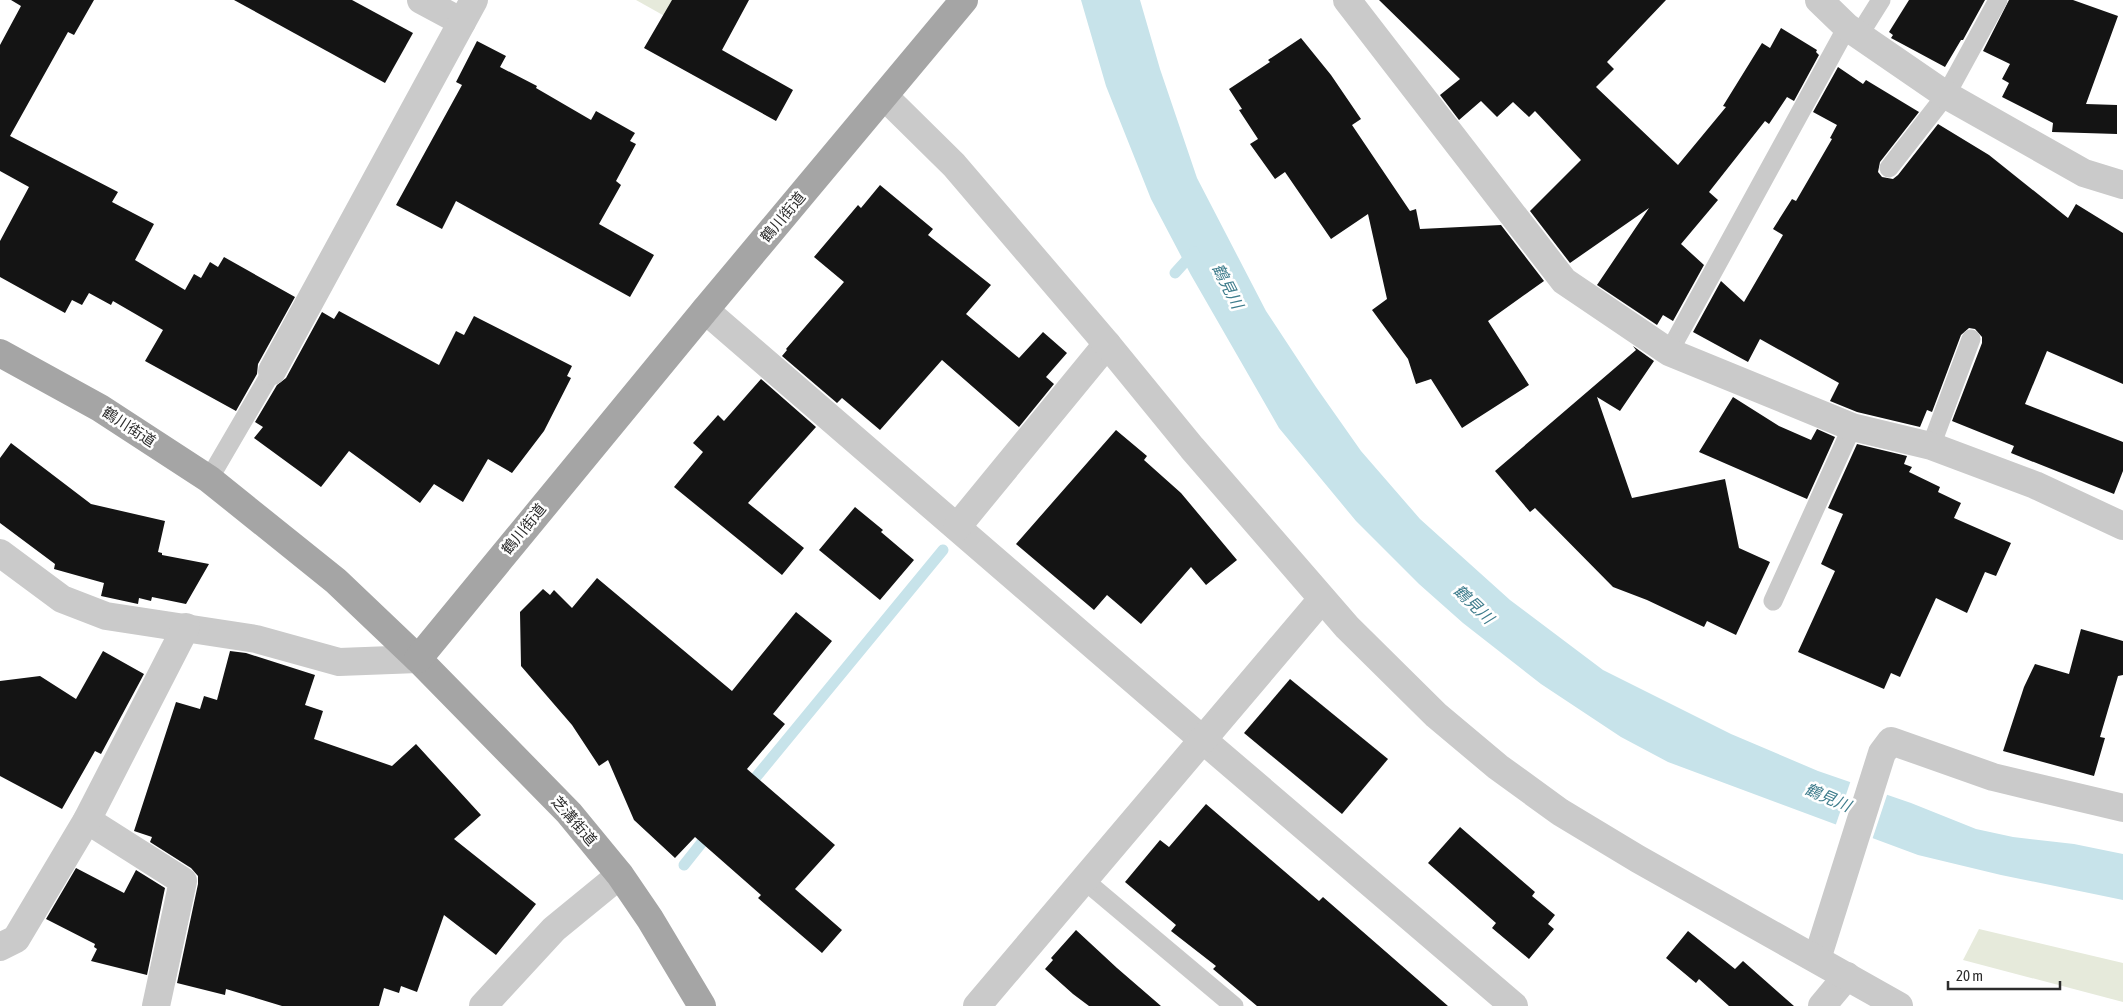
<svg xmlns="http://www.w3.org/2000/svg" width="2123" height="1006" font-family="'Asap Condensed','Noto Sans JP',sans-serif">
  <rect width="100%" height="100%" fill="#fff"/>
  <g fill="#e6eadb">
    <polygon points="636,0 702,0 686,28"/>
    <polygon points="1979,929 2123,963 2123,1002 1963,960"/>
  </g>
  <polygon fill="#c7e3ea" points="1081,0 1140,0 1160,69 1197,178 1266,311 1316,387 1361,451 1420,519 1510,600 1603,670 1731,734 1818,771 1911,803 1976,829 2013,837 2074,844 2123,854 2123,900 2001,875 1918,855 1668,762 1621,737 1541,684 1463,623 1419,584 1356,521 1279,428 1191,275 1151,199 1106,86"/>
  <polygon fill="#fff" points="1851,780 1888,792 1872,840 1835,827"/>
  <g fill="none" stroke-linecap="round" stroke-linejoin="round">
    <g stroke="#c7e3ea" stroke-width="11">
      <polyline points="1175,273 1194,252"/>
      <polyline points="747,788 943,550"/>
      <polyline points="684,865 711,831"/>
    </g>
  </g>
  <g fill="#141414">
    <polygon points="11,0 94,0 74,35 68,32 10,136 118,192 112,202 154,224 135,260 185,290 194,274 201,278 210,262 218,267 224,257 295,297 258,364 257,374 236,411 145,361 163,330 113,301 111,305 89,293 82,305 72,300 65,313 0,277 0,241 29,187 0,171 0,45 21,6"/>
    <polygon points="234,0 352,0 413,33 385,83"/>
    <polygon points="672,0 749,0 722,50 793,90 776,121 644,48"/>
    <polygon points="1379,0 1666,0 1607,62 1614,69 1596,87 1678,165 1726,107 1723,106 1762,43 1770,48 1781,28 1817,50 1816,52 1819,55 1794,101 1787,97 1769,124 1765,121 1709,192 1718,200 1681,244 1704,265 1673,321 1663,315 1657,325 1597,285 1649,208 1570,263 1530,211 1581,160 1535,111 1529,117 1513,102 1497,117 1481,101 1459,120 1440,95 1460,79"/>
    <polygon points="1909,0 1985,0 1963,40 1961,40 1945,67 1891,38 1893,35 1889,32"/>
    <polygon points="2009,0 2073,0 2118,16 2086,104 2117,105 2117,134 2052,132 2053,123 2002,97 2009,83 2002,79 2010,64 1983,51"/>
    <polygon points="1301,38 1331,75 1361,119 1352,125 1410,211 1416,209 1420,229 1501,225 1544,281 1488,321 1529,385 1462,428 1431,379 1416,384 1408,359 1372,310 1387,299 1368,214 1331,239 1285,172 1275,179 1250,144 1258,139 1239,110 1242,109 1229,89 1270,62 1268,60"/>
    <polygon points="477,41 506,56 500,67 537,86 536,88 591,120 596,111 635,133 630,141 636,144 616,181 621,185 599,224 654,255 630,297 456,201 442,229 396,205 462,85 456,82"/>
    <polygon points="1838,67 1863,84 1866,80 1919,112 1880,162 1878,172 1882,177 1893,179 1898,175 1938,124 1989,155 2068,218 2076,204 2123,233 2123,384 2047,351 2025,404 2123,442 2123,471 2114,494 2011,453 2014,446 1952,421 1982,343 1982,337 1975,329 1969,328 1961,335 1932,412 1927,410 1920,427 1857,412 1830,401 1839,383 1760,339 1748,362 1693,332 1721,281 1744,302 1783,235 1773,229 1792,199 1796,201 1832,139 1830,138 1837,125 1813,112"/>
    <polygon points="880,185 933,229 928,235 991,285 966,314 1019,358 1043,332 1067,353 1046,377 1054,384 1019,427 942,360 880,430 842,398 837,403 782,356 787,350 786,349 844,282 814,257 858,205 861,208"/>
    <polygon points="339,311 439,365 456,331 464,335 474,316 572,366 567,376 571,378 544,431 512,473 488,459 463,502 434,484 420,503 349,451 321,487 254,438 263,427 255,422 277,385 286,378 322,312 334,319"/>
    <polygon points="1633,346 1654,361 1620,411 1597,397 1632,498 1725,479 1739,548 1770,562 1736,635 1707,621 1704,627 1647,600 1613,587 1535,508 1530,512 1495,471 1636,350"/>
    <polygon points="761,379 816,427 748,503 804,548 782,575 674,487 703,452 693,443 718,415 724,421"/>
    <polygon points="1733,397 1779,426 1811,440 1817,429 1835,437 1807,499 1699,452"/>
    <polygon points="1116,430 1147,456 1144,460 1181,493 1237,560 1206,585 1191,567 1141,624 1107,595 1094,610 1016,544"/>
    <polygon points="11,443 91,504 165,521 158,552 162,553 162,555 209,564 186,604 152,597 151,601 139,598 138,604 101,596 104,583 54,569 55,564 0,523 0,458"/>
    <polygon points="1857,444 1907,456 1904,464 1912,467 1909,472 1940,487 1938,492 1961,503 1954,518 2011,543 1996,576 1985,572 1967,613 1936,598 1900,677 1891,673 1884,689 1798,652 1835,571 1821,564 1843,514 1828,508"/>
    <polygon points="855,507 883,530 881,532 914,560 880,600 819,550"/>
    <polygon points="597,578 732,691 796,612 832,641 773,714 785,724 747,769 835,845 795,889 842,930 822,953 758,898 761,895 695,837 675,858 634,820 608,760 599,766 572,725 521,666 520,612 543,589 550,595 554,590 572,608"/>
    <polygon points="2081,629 2123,641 2123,675 2118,676 2100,737 2105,738 2094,776 2003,751 2024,687 2035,664 2069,674"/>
    <polygon points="103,651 144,674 101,754 95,751 62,809 0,776 0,681 40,676 76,699"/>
    <polygon points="230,651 246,653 315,675 305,705 323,711 314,739 392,766 416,744 481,815 454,839 536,904 496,955 444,915 417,992 401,986 399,993 384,988 379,1006 282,1006 226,989 225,995 177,983 198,884 198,876 191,868 150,842 152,837 134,831 176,702 200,709 204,696 217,700"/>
    <polygon points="1290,679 1388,759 1342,814 1244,733"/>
    <polygon points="1206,804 1319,901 1323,897 1448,1006 1257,1006 1213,969 1216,966 1171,931 1176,925 1125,882 1160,840 1169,847"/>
    <polygon points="1460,827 1535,892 1532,896 1555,915 1548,924 1554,929 1529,959 1492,928 1496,923 1428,863"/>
    <polygon points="76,868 124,893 136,870 165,888 147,975 91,961 97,949 94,947 95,944 46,919"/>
    <polygon points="1076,930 1117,968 1161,1006 1089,1006 1073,994 1045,969 1053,960 1051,958"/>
    <polygon points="1688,931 1735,969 1743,961 1794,1006 1729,1006 1699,979 1696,983 1666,958"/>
  </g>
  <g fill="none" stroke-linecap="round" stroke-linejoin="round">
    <g stroke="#cacaca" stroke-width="19">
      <polyline points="1859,35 1881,0"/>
      <polyline points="1889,168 1946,95 1998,0"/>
      <polyline points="1669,352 1847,27"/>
      <polyline points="1931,446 1971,339"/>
      <polyline points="209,479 272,371"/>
      <polyline points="1773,601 1852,427"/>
      <polyline points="1084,880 1234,1006"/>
    </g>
    <g stroke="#cacaca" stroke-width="28">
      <polyline points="421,0 462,22"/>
      <polyline points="1347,0 1564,281 1669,352 1852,427 1931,446 2035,485 2123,526"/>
      <polyline points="1819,0 1847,27 1946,95 2084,173 2123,185"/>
      <polyline points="705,310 1203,740 1514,1006"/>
      <polyline points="272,371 474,0"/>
      <polyline points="957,527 1107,344"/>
      <polyline points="0,553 62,599 106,616 256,639 339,662 418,659"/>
      <polyline points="87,820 183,881 156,1006"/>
      <polyline points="0,947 16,939 87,820 186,627"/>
      <polyline points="1817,959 1882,753 1891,741 1993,777 2123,808"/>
      <polyline points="483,1006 554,929 620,875"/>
      <polyline points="977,1006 1322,599"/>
      <polyline points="1822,1006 1847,976"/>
    </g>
    <polyline stroke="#cacaca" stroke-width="28" points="884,96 954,165 1107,344 1192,448 1347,627 1436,715 1498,767 1560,812 1638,859 1899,1006"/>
    <g stroke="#a5a5a5" stroke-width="28">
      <polyline points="0,353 100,408 209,479 336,581 418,659 569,813 620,875 650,919 702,1006"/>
      <polyline points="418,659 705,310 964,0"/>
    </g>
  </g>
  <g text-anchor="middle" stroke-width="5" stroke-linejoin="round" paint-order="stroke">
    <g font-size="15" fill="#2d2d2d" stroke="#fff">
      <text transform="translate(783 217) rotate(-50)" y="5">鶴川街道</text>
      <text transform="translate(129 427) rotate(33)" y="5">鶴川街道</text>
      <text transform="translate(524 529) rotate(-51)" y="5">鶴川街道</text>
      <text transform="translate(574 821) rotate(49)" y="5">芝溝街道</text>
    </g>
    <g font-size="16" font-style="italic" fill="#3e7c8c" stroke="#fff">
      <text transform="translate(1228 286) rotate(63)" y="6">鶴見川</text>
      <text transform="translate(1474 604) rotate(44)" y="6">鶴見川</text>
      <text transform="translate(1828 797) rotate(23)" y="6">鶴見川</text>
    </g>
  </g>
  <path d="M1948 981v8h112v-8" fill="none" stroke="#2d2d2d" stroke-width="2.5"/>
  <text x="1956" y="981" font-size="15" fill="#2d2d2d" stroke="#ffffff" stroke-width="4" paint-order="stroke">20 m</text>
</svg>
